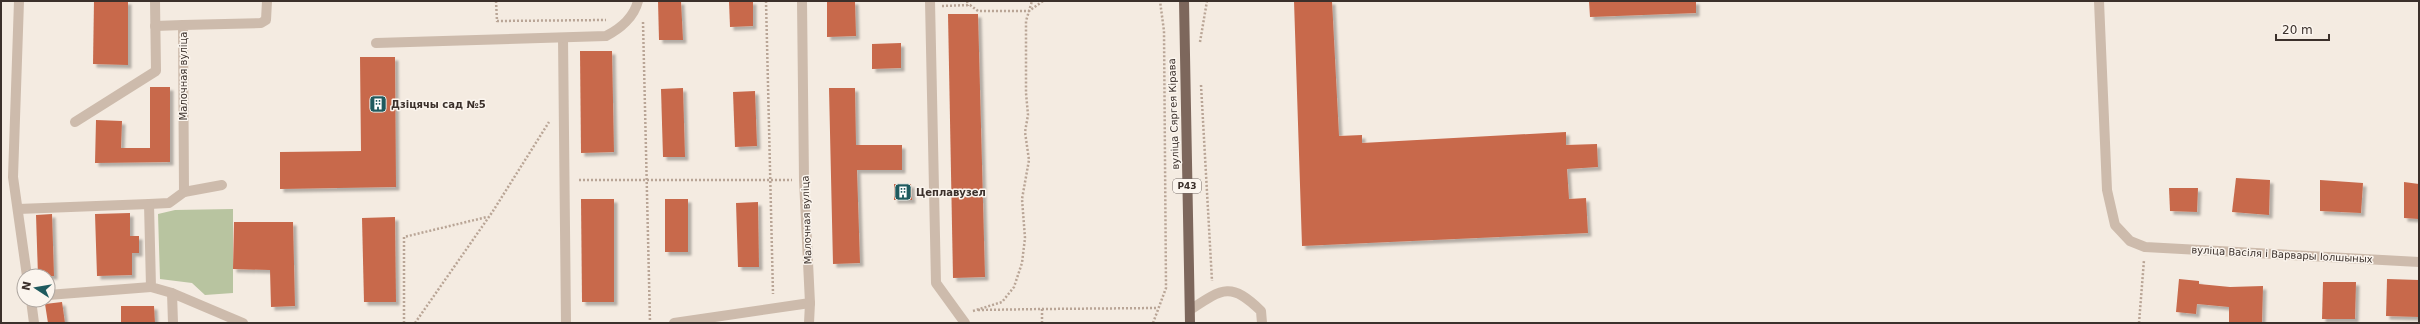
<svg xmlns="http://www.w3.org/2000/svg" width="2420" height="324" font-family="'DejaVu Sans',sans-serif">
  <defs>
    <filter id="shadow"><feDropShadow dx="3.5" dy="3.5" stdDeviation="1" flood-color="#0004"/></filter>
  </defs>
  <rect width="100%" height="100%" fill="#f4ebe1"/>
  <polygon fill="#b8c4a0" points="233,209 233,293 205,295 192,283 160,279 158,214 175,210"/>
  <g fill="#c8694b" filter="url(#shadow)">
    <polygon points="94,1 128,1 128,65 93,64"/>
    <polygon points="658,1 681,1 683,40 659,40"/>
    <polygon points="729,1 753,1 753,26 730,27"/>
    <polygon points="827,1 855,1 856,36 827,37"/>
    <polygon points="1294,1 1332,1 1339,136 1362,135 1362,143 1566,132 1566,145 1597,144 1598,167 1567,169 1569,199 1586,198 1588,233 1302,246"/>
    <polygon points="1589,1 1696,1 1696,13 1590,17"/>
    <polygon points="948,14 978,14 985,277 953,278"/>
    <polygon points="901,43 901,68 872,69 872,44"/>
    <polygon points="580,51 612,51 614,152 581,153"/>
    <polygon points="360,57 395,57 396,187 280,189 280,152 361,151"/>
    <polygon points="150,87 170,87 170,162 95,163 96,120 122,121 121,148 150,148"/>
    <polygon points="683,88 685,157 663,157 661,89"/>
    <polygon points="829,88 855,88 856,145 902,145 902,170 857,170 860,263 833,264"/>
    <polygon points="755,91 757,146 735,147 733,92"/>
    <polygon points="2236,178 2270,180 2269,215 2232,212"/>
    <polygon points="2320,180 2363,183 2361,213 2320,211"/>
    <polygon points="2404,182 2419,184 2419,219 2404,218"/>
    <polygon points="894,184 911,184 912,200 894,200"/>
    <polygon points="2169,188 2198,188 2197,212 2170,211"/>
    <polygon points="581,199 614,199 614,302 582,302"/>
    <rect x="665" y="199" width="23" height="53"/>
    <polygon points="758,202 759,267 738,267 736,203"/>
    <polygon points="130,213 130,236 139,236 139,253 132,253 132,275 97,276 95,214"/>
    <polygon points="52,214 54,276 38,276 36,215"/>
    <polygon points="395,217 396,302 364,302 362,218"/>
    <polygon points="234,222 293,222 295,306 271,307 270,270 233,269"/>
    <polygon points="2179,279 2199,281 2199,284 2230,287 2263,286 2262,323 2229,322 2229,307 2197,304 2196,314 2176,312"/>
    <polygon points="2387,279 2419,280 2419,317 2386,316"/>
    <polygon points="2323,282 2356,282 2355,319 2322,319"/>
    <polygon points="62,302 65,323 48,323 45,304"/>
    <polygon points="121,306 154,306 155,323 121,323"/>
  </g>
  <g fill="none" stroke-linecap="round" stroke-linejoin="round">
    <g stroke="#b9a596" stroke-width="2.5" stroke-dasharray="2 2" stroke-linecap="butt">
      <polyline points="496,1 497,21 606,20"/>
      <polyline points="766,1 773,294"/>
      <polyline points="967,1 968,6"/>
      <polyline points="942,6 970,5 978,11 1029,11 1043,1"/>
      <polyline points="643,22 650,323"/>
      <polyline points="1200,42 1207,1"/>
      <polyline points="1201,85 1212,281"/>
      <polyline points="579,180 792,180"/>
      <polyline points="1042,309 1158,308"/>
      <polyline points="978,310 1042,309 1042,323"/>
      <polyline points="973,311 1002,302 1014,287 1022,263 1025,238 1022,199 1029,160 1025,132 1028,115 1026,93 1026,21 1032,1"/>
      <polyline points="404,323 404,237 487,217"/>
      <polyline points="415,323 493,211 549,122"/>
      <polyline points="1153,323 1166,288 1164,31 1160,1"/>
      <polyline points="2139,323 2144,260"/>
    </g>
    <g stroke="#cdbbac" stroke-width="10">
      <polyline points="19,1 13,177 27,276"/>
      <polyline points="930,1 936,283 965,323"/>
      <polyline points="155,26 183,25"/>
      <polyline points="563,38 566,323"/>
      <path d="M376,43L606,36C620,29 634,17 638,1"/>
      <polyline points="75,122 156,71 155,1"/>
      <polyline points="184,192 222,185"/>
      <polyline points="149,204 169,203 184,192 183,25 261,23 266,20 267,1"/>
      <polyline points="18,209 149,204 151,287 172,293"/>
      <polyline points="48,295 151,287"/>
      <polyline points="31,300 34,323"/>
      <path d="M1190,310C1223,288 1231,282 1261,311L1262,323"/>
      <polyline points="173,323 172,293 243,323"/>
      <polyline points="674,323 810,303 804,180 802,1"/>
      <polyline points="809,323 810,303"/>
    </g>
    <polyline stroke="#cdbbac" stroke-width="10" points="2099,1 2107,190 2115,225 2130,241 2145,247 2419,262"/>
    <polyline stroke="#7d675c" stroke-width="10" points="1184,1 1190,323"/>
  </g>
  <defs>
    <symbol id="building-square" viewBox="-11 -11 22 22"><rect x="-9" y="-9" width="18" height="18" rx="4" fill="#1f5a5e" stroke="#fbf5ee"/><path d="M-4-6H4V6H1V3H-1V6H-4ZM-2.5-4.3h1.7v1.8h-1.7ZM.8-4.3h1.7v1.8H.8ZM-2.5-1h1.7V.8h-1.7ZM.8-1h1.7V.8H.8Z" fill="#fff"/></symbol>
  </defs>
  <g fill-rule="evenodd">
    <use href="#building-square" x="368" y="94" width="20" height="20"/>
    <use href="#building-square" x="893" y="182" width="20" height="20"/>
  </g>
  <g text-anchor="middle" stroke-width="3" stroke-linejoin="round" paint-order="stroke">
    <rect fill="#fbf5ee" stroke="#756b66" stroke-width="1" x="1173" y="179" width="28" height="14" rx="3"/>
    <g font-size="9" font-weight="bold" fill="#3b302b">
      <text x="1187" y="189">Р43</text>
    </g>
    <g font-size="10" fill="#3b302b" stroke="#fbf5ee">
      <text transform="translate(183 76) rotate(-90)" y="4">Малочная вуліца</text>
      <text transform="translate(1173 114) rotate(-92)" y="4">вуліца Сяргея Кірава</text>
      <text transform="translate(806 220) rotate(-92)" y="4">Малочная вуліца</text>
      <text transform="translate(2282 254) rotate(3)" y="4">вуліца Васіля і Варвары Іолшыных</text>
    </g>
    <g font-size="10" font-weight="bold" fill="#3b302b" stroke="#fbf5ee" text-anchor="start">
      <text x="391" y="108">Дзіцячы сад №5</text>
      <text x="916" y="196">Цеплавузел</text>
    </g>
  </g>
  <rect width="2420" height="324" fill="none" stroke="#3b302b" stroke-width="4"/>
  <g transform="translate(36 288) rotate(282)"><circle r="19" fill="#fbf5ee" stroke="#aea6a0"/>
  <path d="M0-3L7 15L0 10L-7 15Z" fill="#1f5a5e"/>
  <text y="-6" font-size="11" font-weight="bold" text-anchor="middle" fill="#3b302b">N</text>
  </g>
  <path d="M2276 34v6h53v-6" fill="none" stroke="#3b302b" stroke-width="2"/>
  <text x="2282" y="34" font-size="12" fill="#3b302b" stroke="#fbf5ee" stroke-width="3" paint-order="stroke">20 m</text>
</svg>
